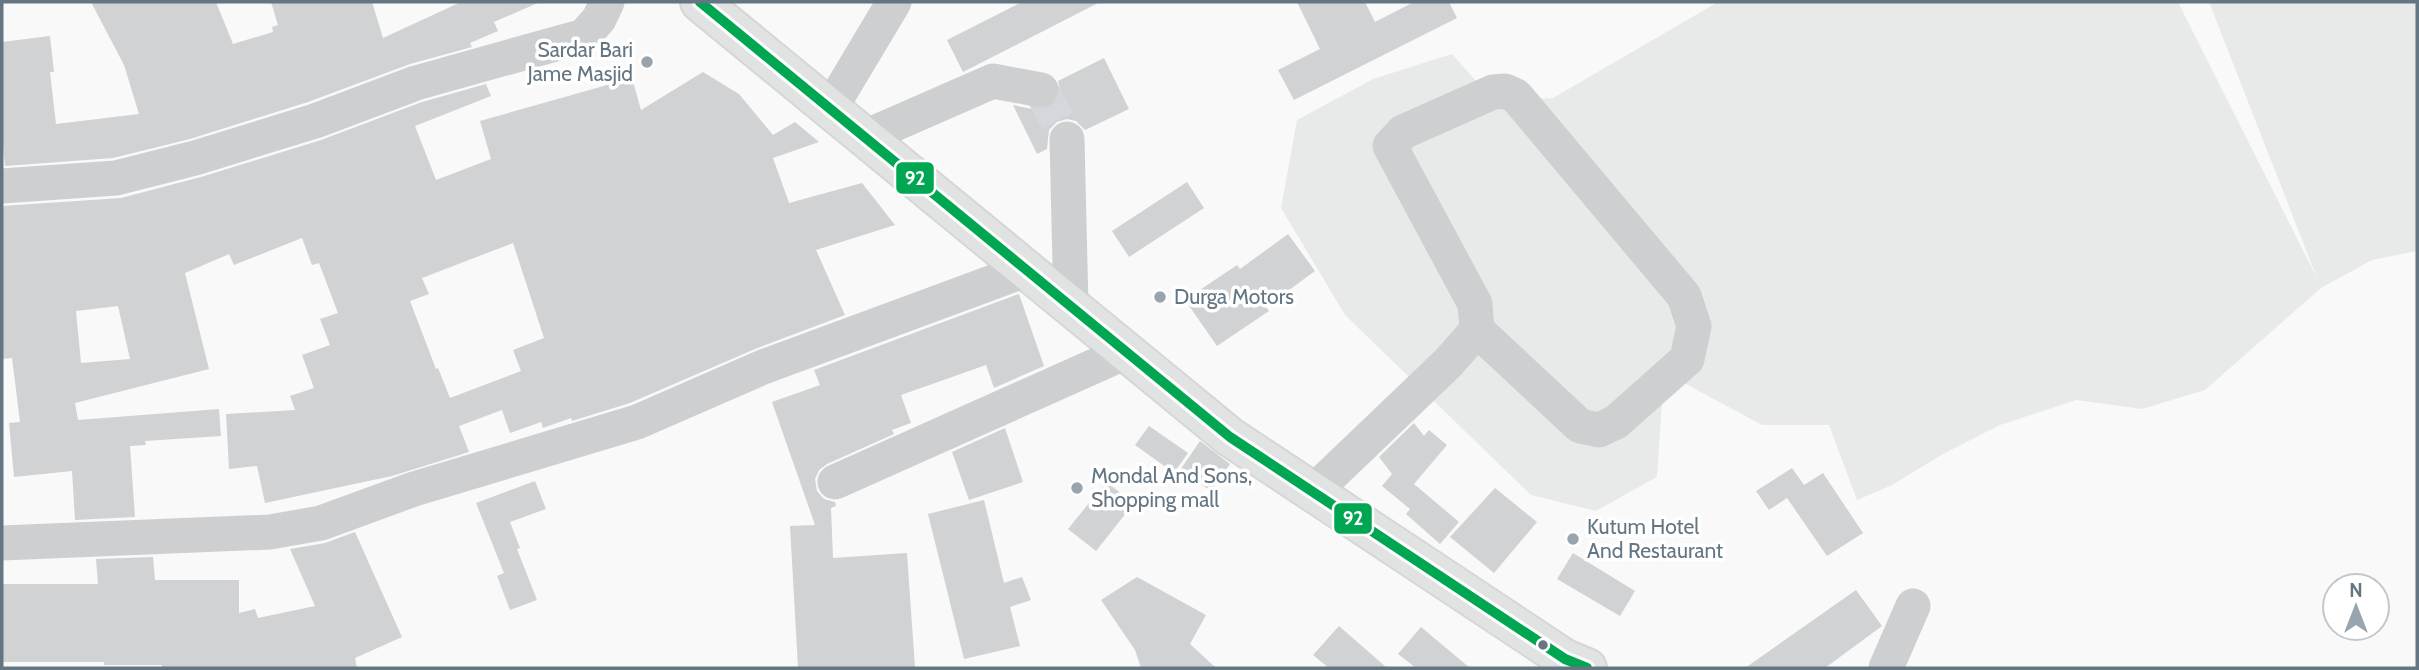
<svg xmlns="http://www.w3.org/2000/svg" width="2419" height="670" font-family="Cabin,sans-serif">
  <rect width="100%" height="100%" fill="#f9f9f9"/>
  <polygon fill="#e8e9e9" points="1718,2 2178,2 2317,278 2209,2 2417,2 2417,251 2372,260 2321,288 2205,390 2142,409 2076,400 2000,425 1943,454 1892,485 1857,500 1829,425 1762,425 1664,372 1657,477 1596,511 1531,495 1345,315 1281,208 1297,120 1373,79 1452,54 1494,101 1553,98"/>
  <g fill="#d0d2d3" fill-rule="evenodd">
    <polygon points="91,2 216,2 233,44 273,32 272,27 278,25 271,2 372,2 383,38 461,2 540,2 494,22 498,31 470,43 472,47 410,64 308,102 190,139 113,158 5,166 2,135 2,42 50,36 54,72 50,72 56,124 139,114 124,65"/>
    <polygon points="1022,2 1100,2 963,72 947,40"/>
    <polygon points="1297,2 1365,2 1375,22 1414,2 1449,2 1457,18 1294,100 1278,70 1320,49"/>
    <polygon points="1104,58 1129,109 1085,130 1076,121 1067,119 1057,122 1049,130 1047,149 1037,154 1013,105 1037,110 1048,109 1057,103 1061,94 1058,81"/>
    <path d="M703,72L739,94L773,135L795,122L819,142L773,158L789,203L862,183L895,225L816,250L845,315L755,349L630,403L572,421L571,418L543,428L541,422L510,433L502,410L459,426L469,452L392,476L265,503L257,466L229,469L226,414L295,410L290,396L314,388L302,355L330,345L320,319L338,313L319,263L312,265L302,238L234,265L229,254L185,273L209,369L75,403L78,420L219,409L221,436L145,441L146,445L130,446L135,517L75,520L72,471L14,477L9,423L20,422L12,358L2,359V206L121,198L201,177L321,140L422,102L486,84L491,96L415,126L436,180L491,159L480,121L632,78L641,110ZM513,243L544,338L513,350L521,371L450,398L438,368L436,369L410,301L429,294L422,278ZM118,306L130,359L81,363L76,311Z"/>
    <polygon points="1187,182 1204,208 1129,257 1112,231"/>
    <polygon points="1288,234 1315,271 1266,307 1269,311 1217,346 1185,300 1237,265 1240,269"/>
    <polygon points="1019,294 1044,366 994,388 986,365 901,395 911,423 892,430 894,434 827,464 819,470 815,479 817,491 824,499 835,502 836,506 831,508 833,558 907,553 915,668 798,668 790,526 815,525 772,402 820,385 814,370"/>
    <polygon points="1414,423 1424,436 1429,430 1447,445 1414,484 1459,522 1440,544 1406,514 1410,509 1382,486 1392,474 1379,457"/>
    <polygon points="1149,426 1188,453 1174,473 1135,445"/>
    <polygon points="1005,428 1023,482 969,500 952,452"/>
    <polygon points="1200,441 1230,464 1211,491 1180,470"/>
    <polygon points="1792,468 1804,485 1823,473 1863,533 1827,556 1787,498 1769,510 1756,491"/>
    <polygon points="535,481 546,509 510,522 520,548 517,549 537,600 510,610 497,576 504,573 476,503"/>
    <polygon points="1106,482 1134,503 1096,551 1068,529"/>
    <polygon points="1495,488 1537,522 1494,573 1450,537"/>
    <polygon points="984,500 1004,583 1022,577 1031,600 1010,607 1020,646 964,659 928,514"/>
    <polygon points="355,532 402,637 355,658 357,668 162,668 162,665 104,665 104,662 2,662 2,584 98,584 96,559 153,557 155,580 239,580 239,613 255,609 258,618 315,606 290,549 325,543"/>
    <polygon points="1573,553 1635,591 1620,616 1557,579"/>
    <polygon points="1137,577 1206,615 1190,644 1216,668 1141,668 1135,650 1101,600"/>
    <polygon points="1856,590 1882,626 1825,668 1745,668"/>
    <polygon points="1339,626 1387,668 1329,668 1313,655"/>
    <polygon points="1421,627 1470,668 1416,668 1398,654"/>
  </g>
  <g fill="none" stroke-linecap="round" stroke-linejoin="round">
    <polyline stroke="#d4d8dc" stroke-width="35" stroke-dasharray="35 18" stroke-linecap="butt" points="1041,90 1067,139"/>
    <defs>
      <polyline id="highway" points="700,2 1230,437 1565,659 1587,668"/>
    </defs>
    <use href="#highway" stroke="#d5d6d6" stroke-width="42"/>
    <g stroke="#cecfd0" stroke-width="35">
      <polyline points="830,109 894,2"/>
      <polyline points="865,137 993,81 1041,90"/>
      <polyline points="1067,139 1071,306"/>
      <polyline points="2,186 116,178 195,158 315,121 416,83 584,36 599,19 607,2"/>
      <polyline points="835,482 1126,352"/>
      <polyline points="1313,492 1448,363 1477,330 1475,304 1390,146 1403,132 1493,92 1505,91 1516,96 1684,296 1694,326 1687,359 1616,422 1599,430 1580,426 1477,330"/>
      <polyline points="2,543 270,532 321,523 414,489 637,422 763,367 1026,270"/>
      <polyline points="1886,668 1913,606"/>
    </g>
    <use href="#highway" stroke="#e1e2e2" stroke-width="38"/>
    <defs>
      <polyline id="bus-1" points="700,2 1230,437 1565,659 1587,668"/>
    </defs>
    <use href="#bus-1" stroke="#fff" stroke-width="16"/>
    <use href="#bus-1" stroke="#00a651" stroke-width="10"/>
  </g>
  <g fill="#99a4ac" stroke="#fff" stroke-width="2.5">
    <circle cx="647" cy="62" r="7"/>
    <circle cx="1160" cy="297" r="7"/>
    <circle cx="1077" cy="488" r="7"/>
    <circle cx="1573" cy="539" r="7"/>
  </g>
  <circle fill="#657683" stroke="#fff" stroke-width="2.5" cx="1543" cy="645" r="6"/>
  <g text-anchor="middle" stroke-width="7" stroke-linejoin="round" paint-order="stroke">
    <g font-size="21" fill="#657683" stroke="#fff" text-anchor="start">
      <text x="633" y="57" text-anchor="end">Sardar Bari<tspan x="633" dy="24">Jame Masjid</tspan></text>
      <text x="1174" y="304">Durga Motors</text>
      <text x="1091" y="483">Mondal And Sons,<tspan x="1091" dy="24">Shopping mall</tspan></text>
      <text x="1587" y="534">Kutum Hotel<tspan x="1587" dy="24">And Restaurant</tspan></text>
    </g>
  </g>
  <g stroke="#fff" stroke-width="2.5">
    <rect x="895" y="161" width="40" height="34" rx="7" fill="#00a651"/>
    <rect x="1333" y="502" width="40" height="33" rx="7" fill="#00a651"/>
  </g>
  <g font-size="19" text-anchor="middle" font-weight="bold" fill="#fff">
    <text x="915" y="185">92</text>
    <text x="1353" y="525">92</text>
  </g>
  <rect width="2419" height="670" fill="none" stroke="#657683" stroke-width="7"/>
  <g transform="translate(2356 607)"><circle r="33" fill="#ffffff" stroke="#c1c8cd" stroke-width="2"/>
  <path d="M0-5L12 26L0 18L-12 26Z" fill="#99a4ac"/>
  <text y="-10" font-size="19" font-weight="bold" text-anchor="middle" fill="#657683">N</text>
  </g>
</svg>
